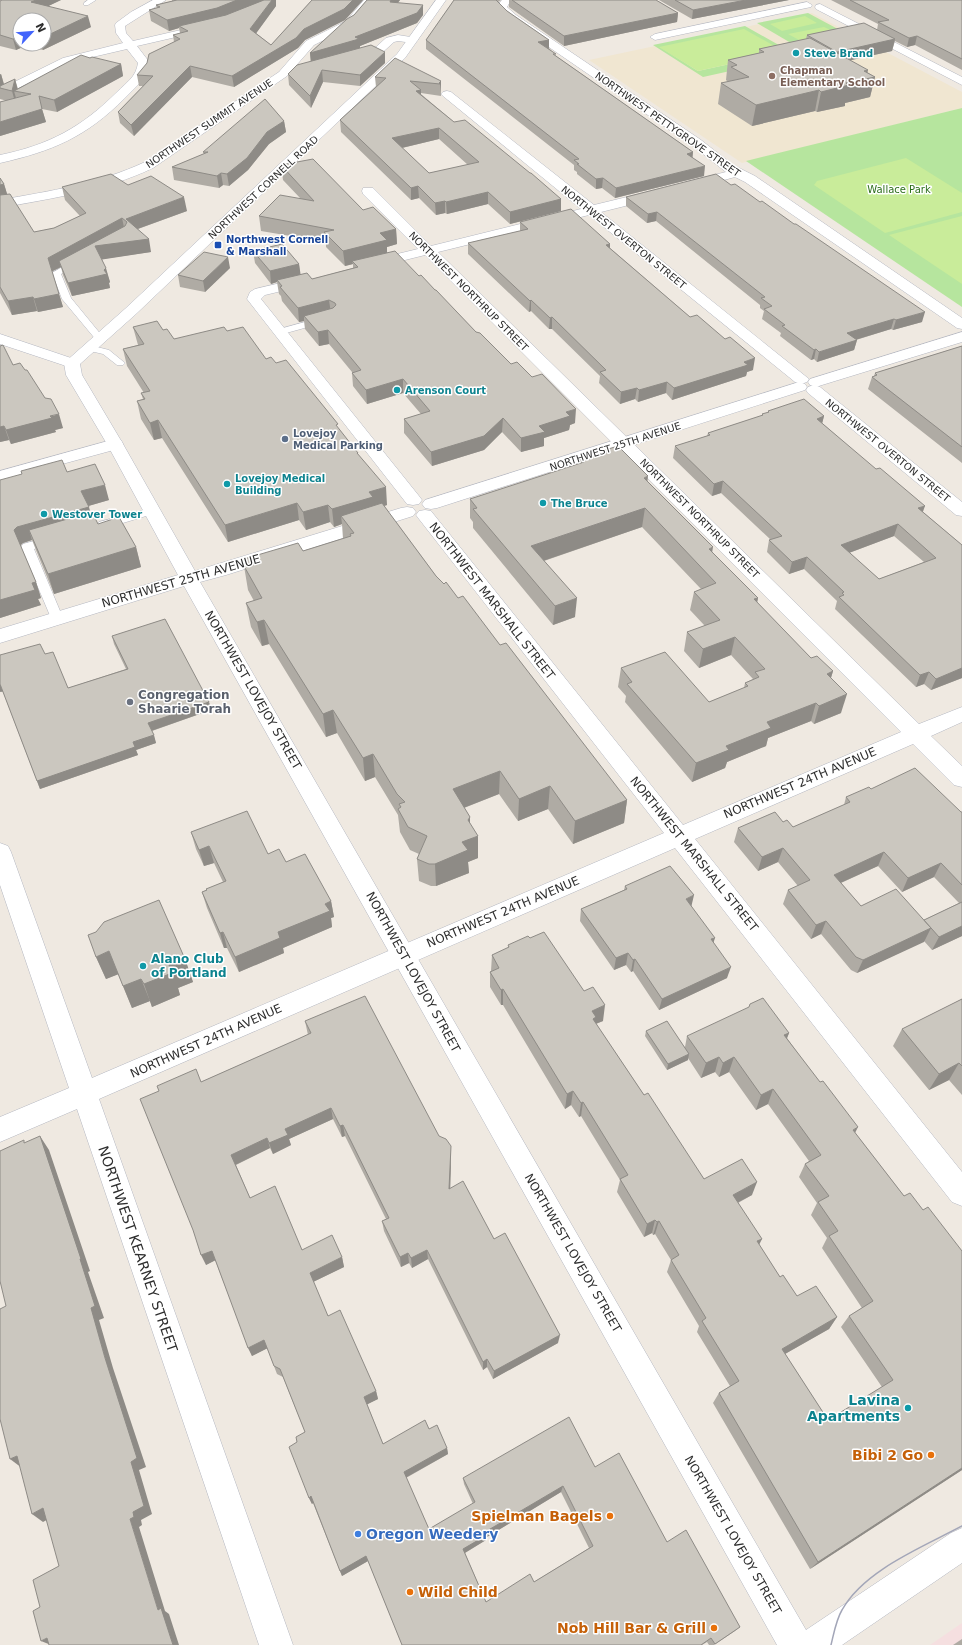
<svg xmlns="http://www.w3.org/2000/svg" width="962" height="1645" font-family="'DejaVu Sans',sans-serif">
  <rect width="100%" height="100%" fill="#efe9e1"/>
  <polygon fill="#f0e6d1" points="812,13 962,92 962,108 742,163 589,60"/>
  <polygon fill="#f5dfe0" points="962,1623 962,1645 930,1645"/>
  <g fill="#b6e59e" fill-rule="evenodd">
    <polygon points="808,13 849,35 796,46 757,23"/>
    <path d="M745,26L793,53V57L703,77L653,45ZM660,47L785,52L698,71Z"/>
    <polygon points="962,108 962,307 746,161"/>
  </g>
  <g fill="#c9ec9a">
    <polygon points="805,16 817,23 782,31 770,24"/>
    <polygon points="824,27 837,33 801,41 788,34"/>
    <polygon points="744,29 785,52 698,71 659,47"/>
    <polygon points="906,158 962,193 962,212 885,233 814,185 817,181"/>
    <polygon points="962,216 962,284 889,235"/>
  </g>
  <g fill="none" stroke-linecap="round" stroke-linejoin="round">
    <defs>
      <g id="lane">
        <polygon points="88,0 96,0 88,5 84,5 84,3"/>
        <polygon points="78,258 82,261 81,263 61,274 71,298 103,337 105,339 103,341 97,341 62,299 52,273"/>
        <polygon points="323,317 326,318 328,320 326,322 279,335 274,332 276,330"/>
        <polygon points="89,345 109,350 125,363 123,365 117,365 103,354 86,350 84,348"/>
        <polygon points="152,508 156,509 158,511 156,513 103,529 99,528 97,525 99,522"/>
        <polygon points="52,536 56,537 58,540 56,543 34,549 63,618 61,621 53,621 51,618 21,547 23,544"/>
      </g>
      <g id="street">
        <path d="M153,0H166L125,26L126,33L133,41L207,24L212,27L211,29L137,46L150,63L148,73C141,82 133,90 125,98C86,137 53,151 0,163V155C49,145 82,127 117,92C127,82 136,77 138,63L127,49L71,62L0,97V89L63,58L123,43L116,33L115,25L116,23L131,12Z"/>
        <path d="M364,0H374L354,25L314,45L287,76L153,168C105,191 52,198 0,208V200C50,191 98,184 145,162L279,72L306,41L346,21Z"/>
        <polygon points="502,0 511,0 507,7 516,15 701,140 733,165 755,176 962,318 962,329 957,328 745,182 735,177 691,189 686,188 685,185 686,182 726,172 693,146 508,19 496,7"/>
        <polygon points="807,2 812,5 811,7 655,40 650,37 655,34"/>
        <polygon points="820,4 962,77 962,85 816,9 815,7 816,5"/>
        <polygon points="398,35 417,38 418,40 413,43 398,41 394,42 384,51 350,61 344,58 346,56 376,47 386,38"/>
        <polygon points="447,91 451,92 594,205 656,190 661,191 663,194 661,197 601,212 809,379 807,382 801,384 795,382 589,215 438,252 919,724 962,707 962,722 931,736 962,766 962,787 954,785 913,744 695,839 962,1172 962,1206 952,1202 675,848 99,1099 293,1645 259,1645 77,1109 0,1142 0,1117 69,1088 0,885 0,843 8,846 11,852 92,1078 664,833 419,519 416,515 419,511 425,510 431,511 683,825 901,732 425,255 373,268 368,267 366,264 368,261 418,249 363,194 362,191 363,188 373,188 431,246 581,209 443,96 441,94 443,92"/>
        <polygon points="306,277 311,278 313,281 311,284 265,295 261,299 419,496 422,500 419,504 413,505 407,504 247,299 250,292 255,289"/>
        <polygon points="0,334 77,360 80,363 77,366 72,368 0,344"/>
        <polygon points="814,385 820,387 962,502 962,516 956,515 808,393 806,390 808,387"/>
        <polygon points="115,439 121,440 123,444 121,448 0,481 0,471"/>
      </g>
      <g id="secondary">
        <polygon points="436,0 446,0 405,58 136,314 80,364 82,375 123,444 195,571 401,508 407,507 413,508 416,512 413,516 226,575 200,582 806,1630 951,1533 962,1528 962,1563 842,1645 777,1645 184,586 0,643 0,629 178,575 107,444 66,375 64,363 126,308 397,54"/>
        <polygon points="962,332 962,342 822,385 816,387 810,385 808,382 810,379"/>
        <polygon points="799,382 805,384 807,387 805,390 437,508 431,509 425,508 422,504 425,500"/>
      </g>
    </defs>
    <use href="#lane" stroke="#b4b7c1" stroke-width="1"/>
    <use href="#street" stroke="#b4b7c1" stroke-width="1"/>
    <use href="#secondary" stroke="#b4b7c1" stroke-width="1"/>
    <use href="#lane" fill="#fff" fill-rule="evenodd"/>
    <use href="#street" fill="#fff" fill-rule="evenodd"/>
    <use href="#secondary" fill="#fff" fill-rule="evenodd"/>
    <path stroke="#a3a6b8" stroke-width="1.5" d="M831,1645C834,1633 836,1620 842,1610C864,1570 923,1547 962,1526"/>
  </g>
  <g fill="#afaba4" fill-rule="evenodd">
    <path d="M2,0H61L48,6L91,27L43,50L25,46L16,50L0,46V1ZM20,20H44V44H20Z"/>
    <polygon points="172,0 276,0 276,6 256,33 271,45 312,0 363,0 345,20 305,40 298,48 234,87 192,77 134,136 120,123 118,112 143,86 139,86 137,75 174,42 173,35 180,33 179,28 169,31 151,21 149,10 157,8 156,5 172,1"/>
    <polygon points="367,0 400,0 398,3 423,15 417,23 360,46 360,48 385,52 385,63 360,86 323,82 311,108 289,85 288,74 311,61 310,53 354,15"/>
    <polygon points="454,0 501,0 498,2 507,11 549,40 549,48 556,56 693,152 692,158 704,176 615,198 602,188 596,189 577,174 577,172 574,170 574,165 426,49 426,40"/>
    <polygon points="509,0 656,0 678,13 677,22 564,46 509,7"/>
    <polygon points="659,0 789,0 692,19"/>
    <polygon points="831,0 962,0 962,70 915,45 907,47 895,41 892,51 850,60 867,72 875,77 870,97 845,103 845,106 817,112 815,111 752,126 718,104 721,83 728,82 726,80 728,60 759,53 759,49 806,39 807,35 877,30 878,24"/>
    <polygon points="90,58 121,64 123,76 57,112 42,109 46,122 0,136 0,102 7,101 0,99 0,74 1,74 4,84 15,79 18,89"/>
    <path d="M375,77L441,81V96L421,93V94L454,122L561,199V211L510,224L488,204L447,214L445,213L436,215L419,198L411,200L341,132L340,120L376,87ZM439,139L468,165L429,173L402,148Z"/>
    <polygon points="284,121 286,132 269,144 248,170 229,186 223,185 219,188 174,180 172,167 204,154 203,152"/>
    <polygon points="281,165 363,210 396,229 397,244 387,247 387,252 419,276 435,290 476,332 575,423 570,425 569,430 544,438 544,446 521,452 502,432 484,450 432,466 404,433 404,419 421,414 403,393 367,404 353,386 352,373 352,372 329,344 319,346 305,329 304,321 299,322 282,301 281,296 279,294 277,282 271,284 255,263 253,251 299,264 300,274 312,279 353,268 353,264 345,266 326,247 326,242 261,231 259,216 300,198 283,180"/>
    <polygon points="0,178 4,184 7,194 34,232 54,228 80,216 65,200 62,187 128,185 187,211 138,229 151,252 102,259 110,282 109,283 110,288 72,296 63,275 61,267 52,271 63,307 38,312 37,311 12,315 0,293"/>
    <polygon points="626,197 922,322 893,330 891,329 856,340 857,340 854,350 817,362 814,359 811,360 780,336 781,333 762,319 764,311 760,308 760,305 656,221 647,223 626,206"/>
    <polygon points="520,222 610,244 610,248 690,317 753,370 747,372 746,376 672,400 666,393 638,402 635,399 620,404 599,383 600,376 552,329 549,329 531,311 529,312 468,254 468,243 520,231"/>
    <polygon points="230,268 205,292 180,287 178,275"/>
    <polygon points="133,327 163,330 174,339 227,331 266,359 276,363 338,428 358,455 387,505 384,506 436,576 458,598 500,645 627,800 624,823 573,844 548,809 518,821 499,794 464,808 470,817 470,824 478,858 468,862 469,873 436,886 431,886 419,881 417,859 419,854 410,850 400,832 398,815 375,777 365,781 337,733 326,737 269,644 262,646 251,627 246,603 254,601 248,590 244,566 246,566 244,559 303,551 343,539 342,524 334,527 330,522 306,530 299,520 228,542 162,438 154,440 141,419 137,401 143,399 141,393 144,393 127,366 123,349 138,345"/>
    <polygon points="0,346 13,365 63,428 55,430 56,432 11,444 9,440 0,442"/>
    <polygon points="962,346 962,463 868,389 872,377 874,376 875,373"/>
    <path d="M768,411L824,416L822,423L923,512L962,545V678L931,690L924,684L916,687L835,609L837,601L804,569L789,574L767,552L769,540H771L721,493L712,496L673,458L675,446L707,436L708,433L762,416V414L768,413ZM894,536L924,562L879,579L849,553Z"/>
    <polygon points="579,458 648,482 712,552 758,598 757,603 811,658 833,671 831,678 841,713 814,724 811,721 768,738 766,746 727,762 725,768 692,782 625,702 626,696 618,687 621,668 709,702 744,688 745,683 753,679 731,655 699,668 684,651 687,632 705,626 690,610 694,592 701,589 642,527 544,561 575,617 553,625 473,528 473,522 470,518 470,499 579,464"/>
    <polygon points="67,472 109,500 88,506 90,513 98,524 136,547 141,567 54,594 36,550 32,540 23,543 20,545 36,582 41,598 38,599 41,605 0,618 0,480"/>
    <polygon points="112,636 209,702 211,710 152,731 156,743 136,750 138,755 40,789 3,692 0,692 45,654 68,688 126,669 114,644"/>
    <path d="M871,789L961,812H962V936L932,950L924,941L857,973L851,970L821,934L811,939L783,904L788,890L798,886L778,862L758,871L734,842L738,828L783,822L793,827L844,805L846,797ZM878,866L902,892L934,877L959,903L924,920L861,906L841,883Z"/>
    <polygon points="191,832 268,854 286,862 331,901 334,917 331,918 332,927 283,948 284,953 239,972 227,948 224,948 207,908 202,892 223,882 214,863 204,866 196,849"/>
    <polygon points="625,886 691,906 713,943 727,978 659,1010 633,971 631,972 626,965 614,970 580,921 581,909 624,890"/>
    <polygon points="508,945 603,1021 596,1024 644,1095 704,1179 752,1195 738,1203 759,1245 780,1277 797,1296 837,1317 829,1329 785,1354 828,1420 882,1387 841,1327 849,1316 862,1308 822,1248 827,1238 811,1215 817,1203 799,1177 805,1164 809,1161 768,1104 756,1110 729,1072 719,1077 715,1072 701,1078 688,1058 688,1060 667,1070 645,1036 646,1031 685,1047 687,1036 789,1033 787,1038 855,1133 904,1196 923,1210 962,1251 962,1470 810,1569 713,1403 719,1393 730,1386 697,1332 699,1326 667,1272 671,1260 655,1234 653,1235 652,1233 644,1237 617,1192 620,1180 581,1116 579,1117 571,1105 565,1109 503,1005 501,1005 490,987 490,972 491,971 492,955 508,948"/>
    <polygon points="96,957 185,959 193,982 178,988 180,995 152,1007 150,1001 132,1008 118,974 106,979"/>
    <polygon points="962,999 962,1095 949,1080 929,1090 893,1046 902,1029"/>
    <path d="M305,1021L439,1136L451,1157L450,1188L494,1239L558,1343L493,1379L487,1367L483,1370L428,1259L412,1268L409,1263L401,1267L384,1231L382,1221L386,1219L345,1136L342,1137L333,1119L289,1139L291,1145L273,1154L270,1148L236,1165L250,1198L302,1250L342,1257L344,1267L313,1282L328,1316L376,1391L378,1399L367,1404L383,1444L429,1429L447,1448L448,1454L406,1478L429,1529L473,1504L464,1484L463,1478L595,1467L667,1542L740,1627L735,1631L714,1645H709L707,1642L702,1645H402L368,1561L342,1576L313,1503L312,1504L309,1498L297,1442L305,1432L283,1377L277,1374L267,1348L252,1356L215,1260L206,1265L201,1082L308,1035ZM561,1492L589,1548L534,1582L486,1602L465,1553L486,1540L487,1537Z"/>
    <polygon points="962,1639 962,1645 953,1645"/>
  </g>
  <g fill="#8e8b86">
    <polygon points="36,0 61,0 34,13 31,2"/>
    <polygon points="237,0 265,0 219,19 179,26 179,28 169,31 167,20"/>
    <polygon points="272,0 276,0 276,6 252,39 250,29"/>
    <polygon points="353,0 363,0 345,20 305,40 298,48 234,87 232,76 304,29"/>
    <polygon points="391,0 400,0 390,12 390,2"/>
    <polygon points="746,0 789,0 692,19 693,10"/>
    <polygon points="423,5 423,15 417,23 360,46 360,50 311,64 310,53 355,37"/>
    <polygon points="678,13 677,22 564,46 564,36"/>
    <polygon points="88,16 91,27 43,50 41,44 44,44 44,37"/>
    <polygon points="20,36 20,44 24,44 25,46 16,50 13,39"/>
    <polygon points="917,36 915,45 907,47 909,38"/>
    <polygon points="895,39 892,51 834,64 837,52"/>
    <polygon points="549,40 549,49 538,42"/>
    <polygon points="385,52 385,63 360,86 360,75"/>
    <polygon points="121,64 123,76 57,112 54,100"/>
    <polygon points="190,66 192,77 134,136 131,125"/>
    <polygon points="322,70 323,82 311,108 310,96"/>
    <polygon points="868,70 866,79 875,77 870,97 845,103 845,106 817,112 821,92 846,83 864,71"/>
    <polygon points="1,74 4,85 0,88 0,75"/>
    <polygon points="15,79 18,91 14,91 16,98 15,102 12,91"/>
    <polygon points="441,81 441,92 440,84 439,83"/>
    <polygon points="421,90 421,101 416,91"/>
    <polygon points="819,90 815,111 752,126 756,105"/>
    <polygon points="42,109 46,122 0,136 0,122"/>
    <polygon points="284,121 286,132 269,144 248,170 229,186 227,174 267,132"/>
    <polygon points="439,128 439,139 393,150 392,138"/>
    <polygon points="693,152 692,162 687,154"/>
    <polygon points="705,166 704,176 615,198 616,188"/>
    <polygon points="221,173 223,185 219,188 217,176"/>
    <polygon points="603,178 602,188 596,189 596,179"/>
    <polygon points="4,184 8,197 0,199 0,185"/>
    <polygon points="418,186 419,198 411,200 411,188"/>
    <polygon points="488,192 488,204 447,214 446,202"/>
    <polygon points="184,197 187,211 129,232 126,219"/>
    <polygon points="561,199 561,211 510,224 510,212"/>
    <polygon points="445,201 445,213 436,215 435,203"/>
    <polygon points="657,212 656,221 647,223 648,214"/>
    <polygon points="122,218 125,232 149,239 151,252 99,260 59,261 61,267 51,272 48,258"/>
    <polygon points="396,229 397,244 387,247 387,255 352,261 353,264 345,266 343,251 380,233"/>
    <polygon points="610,244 610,255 606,245"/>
    <polygon points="228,257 230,268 205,292 203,281"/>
    <polygon points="299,264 301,277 277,280 277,282 271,284 270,271"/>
    <polygon points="106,268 110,282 109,283 110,288 72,296 68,283"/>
    <polygon points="59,294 63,307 38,312 34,299"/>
    <polygon points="33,297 37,311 12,315 8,301"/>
    <polygon points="329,300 331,314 304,316 304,321 299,322 298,308"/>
    <polygon points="531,300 531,311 529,312 530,301"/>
    <polygon points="925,312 922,322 893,330 896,320"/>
    <polygon points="552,317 552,329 549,329 550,318"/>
    <polygon points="894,319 891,329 845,343 847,333"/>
    <polygon points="328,330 329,344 319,346 318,332"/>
    <polygon points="857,340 854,350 817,362 819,352"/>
    <polygon points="816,349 814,359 811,360 814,350"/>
    <polygon points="755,358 753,370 747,372 746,376 672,400 674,388 744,362"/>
    <polygon points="403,379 403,393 367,404 366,390"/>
    <polygon points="667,382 666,393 638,402 639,390"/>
    <polygon points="637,388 635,399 620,404 621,392"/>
    <polygon points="576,409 575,423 570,425 569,430 544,438 544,446 521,452 521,438 539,426 566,412"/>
    <polygon points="59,414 63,428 55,430 56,432 11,444 6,430"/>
    <polygon points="824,416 821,428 817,419"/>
    <polygon points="503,418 502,432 484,450 432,466 431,452"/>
    <polygon points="158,420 162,438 154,440 150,423"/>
    <polygon points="4,426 9,440 0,442 0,427"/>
    <polygon points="648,476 646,495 644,478"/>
    <polygon points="723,481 721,493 712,496 714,484"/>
    <polygon points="105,485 109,500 85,507 81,491"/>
    <polygon points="386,487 387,505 374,509 341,516 342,524 334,527 332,509 369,492"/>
    <polygon points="297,503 299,520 228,542 225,525"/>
    <polygon points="328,505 330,522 306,530 303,512"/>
    <polygon points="925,506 921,517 918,508"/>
    <polygon points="89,507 93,523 29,530 32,540 23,543 20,546 14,530 17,527"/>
    <polygon points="645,508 642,527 531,565 531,546"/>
    <polygon points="898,524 894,536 838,557 841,545"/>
    <polygon points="136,547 141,567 54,594 48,574"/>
    <polygon points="713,547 710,566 709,549"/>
    <polygon points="807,557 804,569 789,574 792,562"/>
    <polygon points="36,582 41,598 38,599 41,605 0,618 0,600 32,583"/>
    <polygon points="577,598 575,617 553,625 555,606"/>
    <polygon points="758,598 754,616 754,599"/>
    <polygon points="264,620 269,644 262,646 257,622"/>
    <polygon points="735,637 731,655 699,668 703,649"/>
    <polygon points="962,668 962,678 931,690 936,679"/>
    <polygon points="833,671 827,690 827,674"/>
    <polygon points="929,672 924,684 916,687 920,675"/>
    <polygon points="0,684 3,691 0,692"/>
    <polygon points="847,694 841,713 814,724 819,706"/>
    <polygon points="209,702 211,710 151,731 148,723"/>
    <polygon points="816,703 811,721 768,738 766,746 727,762 725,768 692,782 696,763 726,746 767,722"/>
    <polygon points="333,710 337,733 326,737 323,714"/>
    <polygon points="154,735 156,743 136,750 138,755 40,789 37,781 133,742"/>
    <polygon points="373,754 375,777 365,781 363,758"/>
    <polygon points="500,771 499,794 453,812 453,789"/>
    <polygon points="550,786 548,809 518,821 519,799"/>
    <polygon points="627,800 624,823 573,844 575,821"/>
    <polygon points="470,817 470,839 478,836 478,858 468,862 469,873 436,886 435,864 462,842 468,820"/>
    <polygon points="209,846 214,863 204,866 199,850"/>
    <polygon points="783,848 778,862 758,871 762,857"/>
    <polygon points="884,852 878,866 829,888 834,875"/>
    <polygon points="941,863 934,877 902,892 908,878"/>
    <polygon points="694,895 691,908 686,899"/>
    <polygon points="331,901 334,917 331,918 332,927 283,948 284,953 239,972 235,957 278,932 325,904"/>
    <polygon points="826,921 821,934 811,939 816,925"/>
    <polygon points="962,926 962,936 932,950 939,937"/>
    <polygon points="931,928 924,942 857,973 863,960"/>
    <polygon points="223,932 227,948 224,948 220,933"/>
    <polygon points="715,938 711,950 711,939"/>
    <polygon points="109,951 119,974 106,979 96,957"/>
    <polygon points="628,953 626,965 614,970 616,958"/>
    <polygon points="185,959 193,982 178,988 180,995 152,1007 144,984 169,965"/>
    <polygon points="635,959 633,971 631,972 633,960"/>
    <polygon points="731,967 727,978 659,1010 662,999"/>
    <polygon points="141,979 150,1001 132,1008 123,986"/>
    <polygon points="503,989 503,1005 501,1005 501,990"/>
    <polygon points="605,1005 603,1021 595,1024 594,1032 592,1011"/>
    <polygon points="789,1033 783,1048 784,1035"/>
    <polygon points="689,1054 688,1060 667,1070 668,1064"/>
    <polygon points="719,1057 715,1072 701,1078 706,1063"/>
    <polygon points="734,1057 729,1072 719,1077 723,1063"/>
    <polygon points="959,1063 949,1080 929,1090 939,1074"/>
    <polygon points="773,1089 768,1104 756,1110 761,1095"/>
    <polygon points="573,1091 571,1105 565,1109 567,1094"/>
    <polygon points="583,1102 581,1116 579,1117 581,1103"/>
    <polygon points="331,1108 333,1119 289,1139 291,1145 273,1154 269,1143 285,1129"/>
    <polygon points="343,1125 345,1136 342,1137 340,1126"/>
    <polygon points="858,1127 851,1141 853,1130"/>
    <polygon points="40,1136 49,1150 90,1271 88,1272 104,1318 99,1320 113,1368 146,1467 139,1470 152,1514 141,1520 142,1525 139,1527 165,1611 169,1614 179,1645 173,1645 158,1610 130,1519 133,1512 131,1462 105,1358"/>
    <polygon points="267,1138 270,1148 235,1165 231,1155"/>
    <polygon points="451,1146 451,1157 450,1199 449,1189"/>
    <polygon points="757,1182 752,1195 727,1208 733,1195"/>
    <polygon points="655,1220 652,1233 644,1237 647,1224"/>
    <polygon points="659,1221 655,1234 653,1235 657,1222"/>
    <polygon points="762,1239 756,1251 757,1241"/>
    <polygon points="427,1250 428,1259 412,1268 411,1258"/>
    <polygon points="212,1251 216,1260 206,1265 201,1255"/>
    <polygon points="408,1253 409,1263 401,1267 400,1257"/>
    <polygon points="342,1257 344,1267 313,1282 310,1273"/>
    <polygon points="837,1317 829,1329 776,1359 782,1349"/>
    <polygon points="560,1335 558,1343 493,1379 494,1371"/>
    <polygon points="264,1340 268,1348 252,1356 248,1348"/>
    <polygon points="487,1359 487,1367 483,1370 483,1362"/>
    <polygon points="376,1391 378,1399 366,1405 364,1397"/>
    <polygon points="447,1448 448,1454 405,1478 404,1472"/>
    <polygon points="17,1456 22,1468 10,1459"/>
    <polygon points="962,1468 962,1470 810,1569 818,1562"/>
    <polygon points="563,1486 561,1492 487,1537 486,1540 463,1554 463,1549 485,1532"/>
    <polygon points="311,1496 314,1502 312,1504 309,1498"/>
    <polygon points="43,1508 54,1516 43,1522 32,1514"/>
    <polygon points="366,1556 368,1561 342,1576 340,1571"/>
    <polygon points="47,1638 51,1645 41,1641"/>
  </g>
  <g fill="#cbc7bf" stroke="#8e8b86" fill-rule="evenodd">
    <polygon points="2,0 36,0 31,2 88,16 44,37 44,20 20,20 20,36 13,39 0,35 0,1"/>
    <polygon points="177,0 237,0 217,8 167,20 149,10 160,7 156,5"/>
    <polygon points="264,0 272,0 250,29 271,45 312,0 353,0 344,9 304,29 296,38 232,76 190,66 131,125 118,112 153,76 137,75 147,63 149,54 180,39 173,35 188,31 179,26 226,15"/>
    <polygon points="367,0 391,0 390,2 423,5 417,13 355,37 359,39 310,53 347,19 354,15"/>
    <polygon points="454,0 496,0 507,11 549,40 538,42 556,54 553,54 693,152 687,154 705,166 616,188 603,178 596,179 577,164 579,164 574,160 579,159 426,40"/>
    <polygon points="512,0 656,0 678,13 564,36"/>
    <polygon points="675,0 746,0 693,10"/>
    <polygon points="850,0 962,0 962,59 917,36 909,38 878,22 889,20"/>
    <polygon points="864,23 895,39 837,52 807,35"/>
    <polygon points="810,38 868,70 864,71 875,77 846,83 849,85 821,92 819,90 756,105 721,83 749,77 731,67 737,65 728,60 764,52 759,49"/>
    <polygon points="371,45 385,52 360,75 322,70 310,96 288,74 297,65"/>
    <polygon points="81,55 90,58 92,57 121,64 54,100 39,96 42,109 0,122 0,102 31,94 14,91"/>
    <path d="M395,58L441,81L439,83L440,84L410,81L421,90L416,91L454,122L465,120L530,173H531L561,199L510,212L488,192L446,202L445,201L435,203L418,186L411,188L340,120L386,78L375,77ZM439,128L479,162L429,173L392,138Z"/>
    <polygon points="15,79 12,91 0,88 0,86"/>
    <polygon points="265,99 284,121 267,132 247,158 227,174 221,173 217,176 172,167 208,152 203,152"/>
    <polygon points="313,159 363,210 373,207 396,229 380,233 387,240 343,251 324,232 334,230 259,216 280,195 314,201 281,165"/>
    <polygon points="111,174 128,185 151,176 184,197 126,219 149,239 95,246 106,268 104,270 107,274 68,283 59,261 125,226 127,222 122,218 48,258 59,294 34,299 33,297 8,301 0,287 0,195 10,194 34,232 54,228 86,213 62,187"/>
    <polygon points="716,174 731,185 735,184 760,202 762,201 794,224 796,224 925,312 896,320 894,319 847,333 857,340 819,352 816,349 814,350 782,326 785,325 764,309 772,306 761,298 765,297 657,212 648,214 626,197"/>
    <polygon points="0,178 4,184 0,185"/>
    <polygon points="571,209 610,244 606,245 690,317 697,315 725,339 730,337 755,358 744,362 748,365 674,388 667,382 639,390 637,388 621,392 600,372 606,370 552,317 550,318 531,300 530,301 468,243 528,229 520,222"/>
    <polygon points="282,244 299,264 270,271 253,251"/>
    <polygon points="395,251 419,276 421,275 435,290 436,290 476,332 480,333 511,364 517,362 532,377 542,374 576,409 566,412 570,416 539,426 545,432 521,438 503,418 484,436 431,452 404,419 430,411 403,379 366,390 352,373 361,370 328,330 318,332 304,316 333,308 336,305 335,303 329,300 298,308 280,287 282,286 277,280 307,273 312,279 358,267 352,261"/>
    <polygon points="204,252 228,257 203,281 178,275"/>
    <polygon points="157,321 163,330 167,329 174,339 224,327 227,331 243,327 266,359 271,357 276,363 286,360 338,424 336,425 358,453 357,453 386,487 369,492 373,497 332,509 328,505 303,512 297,503 225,525 158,420 150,423 137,401 145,399 141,393 150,391 123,349 144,344 133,327"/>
    <polygon points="3,345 13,365 20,363 25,370 27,370 45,398 51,399 59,414 50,416 52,418 6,430 4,426 0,427 0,346"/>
    <polygon points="962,346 962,447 872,377 877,375 875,373"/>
    <path d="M804,399L824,416L817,419L876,469L880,468L925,506L918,508L962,545V668L936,679L929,672L920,675L839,597L844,595L842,593L844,592L807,557L792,562L769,540L782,536L723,481L714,484L675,446L710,435L708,433L763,415L762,414L769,412L768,411ZM898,524L936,558L879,579L841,545Z"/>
    <polygon points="618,446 648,476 644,478 713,547 709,549 758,598 754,599 811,658 817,656 833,671 827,674 847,694 819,706 816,703 767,722 771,728 726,746 729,750 696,763 627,684 632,682 621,668 665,652 709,702 748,686 745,683 759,677 755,672 765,669 735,637 703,649 687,632 720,620 694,592 716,583 645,508 531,546 577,598 555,606 473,509 477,508 470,499 584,462 579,458"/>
    <polygon points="62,460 67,472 95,464 105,485 81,491 89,507 17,527 14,530 36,582 32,583 35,590 0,600 0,480 22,474 21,471"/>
    <polygon points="382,503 436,576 444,584 446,582 458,598 463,596 500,645 506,643 627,800 575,821 550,786 519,799 500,771 453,789 470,817 468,820 478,836 462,842 468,850 435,864 429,864 417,859 427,836 408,827 398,809 401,807 399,804 405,802 397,794 373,754 363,758 333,710 323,714 264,620 257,622 246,603 262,598 244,566 248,565 244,559 298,543 303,551 351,536 350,534 354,533 341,516"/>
    <polygon points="92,512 98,524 119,517 136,547 48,574 29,530"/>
    <polygon points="165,619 209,702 148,723 154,735 133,742 135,747 37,781 0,684 0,655 40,644 45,654 53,652 68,688 128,669 112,636"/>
    <polygon points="915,768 961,812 962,812 962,885 941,863 908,878 884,852 834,875 861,906 896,889 931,928 863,960 856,957 826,921 816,925 788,890 810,880 783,848 762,857 738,828 775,812 783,822 787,820 793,827 850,802 846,797 869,787 871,789"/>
    <polygon points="247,811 268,854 279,849 286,862 305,854 331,901 325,904 330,911 278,932 280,938 235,957 223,932 220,933 202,892 207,890 206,889 226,881 209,846 199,850 191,832"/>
    <polygon points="670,866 694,895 686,899 715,938 711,939 731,967 662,999 635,959 633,960 628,953 616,958 581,909 627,889 625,886"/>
    <polygon points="159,900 185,959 169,965 172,973 144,984 141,979 123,986 109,951 96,957 88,935 96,932 104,922"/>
    <polygon points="962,902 962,926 939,937 924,920"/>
    <polygon points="544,932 584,991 593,987 605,1005 592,1011 596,1017 593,1019 644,1095 648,1093 704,1179 742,1159 757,1182 733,1195 762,1239 757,1241 780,1277 783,1275 797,1296 816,1286 837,1317 782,1349 828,1420 893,1380 849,1316 873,1301 829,1236 838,1231 818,1202 829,1196 805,1164 821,1155 773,1089 761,1095 734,1057 723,1063 719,1057 706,1063 687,1036 749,1007 750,1004 763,998 789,1033 784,1035 820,1082 823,1081 858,1127 853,1130 904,1196 910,1193 923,1210 928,1207 962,1251 962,1468 818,1562 719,1393 739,1381 702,1321 706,1318 671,1260 679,1255 659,1221 657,1222 655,1220 647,1224 620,1179 628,1175 583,1102 581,1103 573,1091 567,1094 503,989 501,990 490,972 499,968 492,955 509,947 508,945 528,936 530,938"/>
    <path d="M365,996L439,1136L446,1139L451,1146L449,1189L463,1181L494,1239L505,1233L560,1335L494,1371L487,1359L483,1362L427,1250L411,1258L408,1253L400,1257L382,1221L389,1218L343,1125L340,1126L331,1108L285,1129L288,1135L269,1143L267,1138L231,1155L250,1198L275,1186L302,1250L332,1235L342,1257L310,1273L328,1316L340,1310L376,1391L364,1397L383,1444L425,1420L429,1429L437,1425L447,1448L404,1472L429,1529L475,1502L463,1478L569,1417L595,1467L619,1453L667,1542L686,1530L740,1627L715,1644L711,1638L701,1645H402L366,1556L340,1571L311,1496L309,1498L289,1447L297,1442L296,1437L305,1432L280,1369L274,1366L264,1340L248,1348L212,1251L201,1255L193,1230L140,1099L159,1091L157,1086L196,1069L201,1082L298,1039L311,1033L305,1021ZM563,1486L593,1546L534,1582L530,1574L486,1602L463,1549L487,1535L485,1532Z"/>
    <polygon points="962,999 962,1066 959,1063 939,1074 902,1029"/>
    <polygon points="667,1021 689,1054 668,1064 646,1031"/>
    <polygon points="40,1136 81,1259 80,1259 95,1306 91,1308 105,1358 137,1458 131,1462 144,1506 133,1512 134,1517 130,1519 158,1610 161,1608 173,1645 49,1645 47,1638 41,1641 33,1611 40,1607 33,1580 59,1566 43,1508 32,1514 17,1456 10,1459 0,1419 0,1309 6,1306 0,1281 0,1151 24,1140 24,1143"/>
  </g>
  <g fill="#0f9aa8" stroke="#fff" stroke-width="1.5">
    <circle cx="796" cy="53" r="4"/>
    <circle cx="397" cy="390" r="4"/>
    <circle cx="227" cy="484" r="4"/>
    <circle cx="543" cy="503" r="4"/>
    <circle cx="44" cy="514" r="4"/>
    <circle cx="143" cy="966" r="4"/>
    <circle cx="908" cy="1408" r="4"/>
  </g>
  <circle fill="#8d6e63" stroke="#fff" stroke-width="1.5" cx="772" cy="76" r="4"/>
  <rect fill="#1a4fb4" stroke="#fff" stroke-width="1.5" x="214" y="241" width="8" height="8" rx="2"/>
  <circle fill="#5c6f8a" stroke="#fff" stroke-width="1.5" cx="285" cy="439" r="4"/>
  <circle fill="#6b7280" stroke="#fff" stroke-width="1.5" cx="130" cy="702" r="4"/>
  <g fill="#e8710a" stroke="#fff" stroke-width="1.5">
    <circle cx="931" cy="1455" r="4"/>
    <circle cx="610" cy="1516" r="4"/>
    <circle cx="410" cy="1592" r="4"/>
    <circle cx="714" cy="1628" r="4"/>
  </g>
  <circle fill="#3f7fe0" stroke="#fff" stroke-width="1.5" cx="358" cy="1534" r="4"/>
  <g text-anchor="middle" stroke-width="3" stroke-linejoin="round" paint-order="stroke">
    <g font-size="10" font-weight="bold" fill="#0d838f" stroke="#fff" text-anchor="start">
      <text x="804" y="57">Steve Brand</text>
      <text x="405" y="394">Arenson Court</text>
      <text x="235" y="482">Lovejoy Medical<tspan x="235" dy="12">Building</tspan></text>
      <text x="551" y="507">The Bruce</text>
      <text x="52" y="518">Westover Tower</text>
    </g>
    <g font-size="10" font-weight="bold" fill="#785e54" stroke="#fff" text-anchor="start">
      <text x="780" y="74">Chapman<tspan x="780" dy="12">Elementary School</tspan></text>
    </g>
    <g font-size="10" fill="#2e2e2e" stroke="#fff">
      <text transform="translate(209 123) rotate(-34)" y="4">NORTHWEST SUMMIT AVENUE</text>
      <text transform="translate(668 124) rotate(35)" y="4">NORTHWEST PETTYGROVE STREET</text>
      <text transform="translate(263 187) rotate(-43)" y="4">NORTHWEST CORNELL ROAD</text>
      <text transform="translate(624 237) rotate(39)" y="4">NORTHWEST OVERTON STREET</text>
      <text transform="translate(469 291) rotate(45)" y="4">NORTHWEST NORTHRUP STREET</text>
      <text transform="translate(615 446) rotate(-18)" y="4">NORTHWEST 25TH AVENUE</text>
      <text transform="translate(888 450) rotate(39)" y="4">NORTHWEST OVERTON STREET</text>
      <text transform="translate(700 518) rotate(45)" y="4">NORTHWEST NORTHRUP STREET</text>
    </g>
    <g font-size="10" fill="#2c6e1b" stroke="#fff">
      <text x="899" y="193">Wallace Park</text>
    </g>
    <g font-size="10" font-weight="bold" fill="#164399" stroke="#fff" text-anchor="start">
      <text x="226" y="243">Northwest Cornell<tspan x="226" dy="12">&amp; Marshall</tspan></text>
    </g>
    <g font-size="10" font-weight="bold" fill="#4e5e75" stroke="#fff" text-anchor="start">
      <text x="293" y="437">Lovejoy<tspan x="293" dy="12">Medical Parking</tspan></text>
    </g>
    <g font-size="12" fill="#2e2e2e" stroke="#fff">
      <text transform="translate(181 581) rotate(-16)" y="4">NORTHWEST 25TH AVENUE</text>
      <text transform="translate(492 601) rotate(52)" y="4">NORTHWEST MARSHALL STREET</text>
      <text transform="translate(253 690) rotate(60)" y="4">NORTHWEST LOVEJOY STREET</text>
      <text transform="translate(800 783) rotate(-23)" y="4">NORTHWEST 24TH AVENUE</text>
      <text transform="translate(694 854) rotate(51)" y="4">NORTHWEST MARSHALL STREET</text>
      <text transform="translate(503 912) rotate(-23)" y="4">NORTHWEST 24TH AVENUE</text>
      <text transform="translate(413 972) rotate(61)" y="4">NORTHWEST LOVEJOY STREET</text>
      <text transform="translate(206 1041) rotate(-24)" y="4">NORTHWEST 24TH AVENUE</text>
      <text transform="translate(573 1253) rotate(60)" y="4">NORTHWEST LOVEJOY STREET</text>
      <text transform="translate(733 1535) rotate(60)" y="4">NORTHWEST LOVEJOY STREET</text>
    </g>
    <g font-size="12" font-weight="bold" fill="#5b616d" stroke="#fff" text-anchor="start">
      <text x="138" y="699">Congregation<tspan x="138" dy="14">Shaarie Torah</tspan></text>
    </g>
    <g font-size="12" font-weight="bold" fill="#0d838f" stroke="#fff" text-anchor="start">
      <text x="151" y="963">Alano Club<tspan x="151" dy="14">of Portland</tspan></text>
    </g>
    <g font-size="14" fill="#2e2e2e" stroke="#fff">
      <text transform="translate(138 1249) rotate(71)" y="5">NORTHWEST KEARNEY STREET</text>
    </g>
    <g font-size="14" font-weight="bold" fill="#0d838f" stroke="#fff" text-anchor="end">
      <text x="900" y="1405">Lavina<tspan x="900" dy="16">Apartments</tspan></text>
    </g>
    <g font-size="14" font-weight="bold" fill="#c56008" stroke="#fff" text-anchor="end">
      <text x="923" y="1460">Bibi 2 Go</text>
      <text x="602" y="1521">Spielman Bagels</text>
      <text x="418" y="1597" text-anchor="start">Wild Child</text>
      <text x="706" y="1633">Nob Hill Bar &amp; Grill</text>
    </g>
    <g font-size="14" font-weight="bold" fill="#366cbe" stroke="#fff" text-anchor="start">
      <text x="366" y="1539">Oregon Weedery</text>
    </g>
  </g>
  <g transform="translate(32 32) rotate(64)"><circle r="19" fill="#ffffff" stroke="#ababab"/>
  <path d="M0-3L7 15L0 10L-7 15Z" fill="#4264fb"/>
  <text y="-6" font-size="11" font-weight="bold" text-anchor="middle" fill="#2e2e2e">N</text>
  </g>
</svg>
